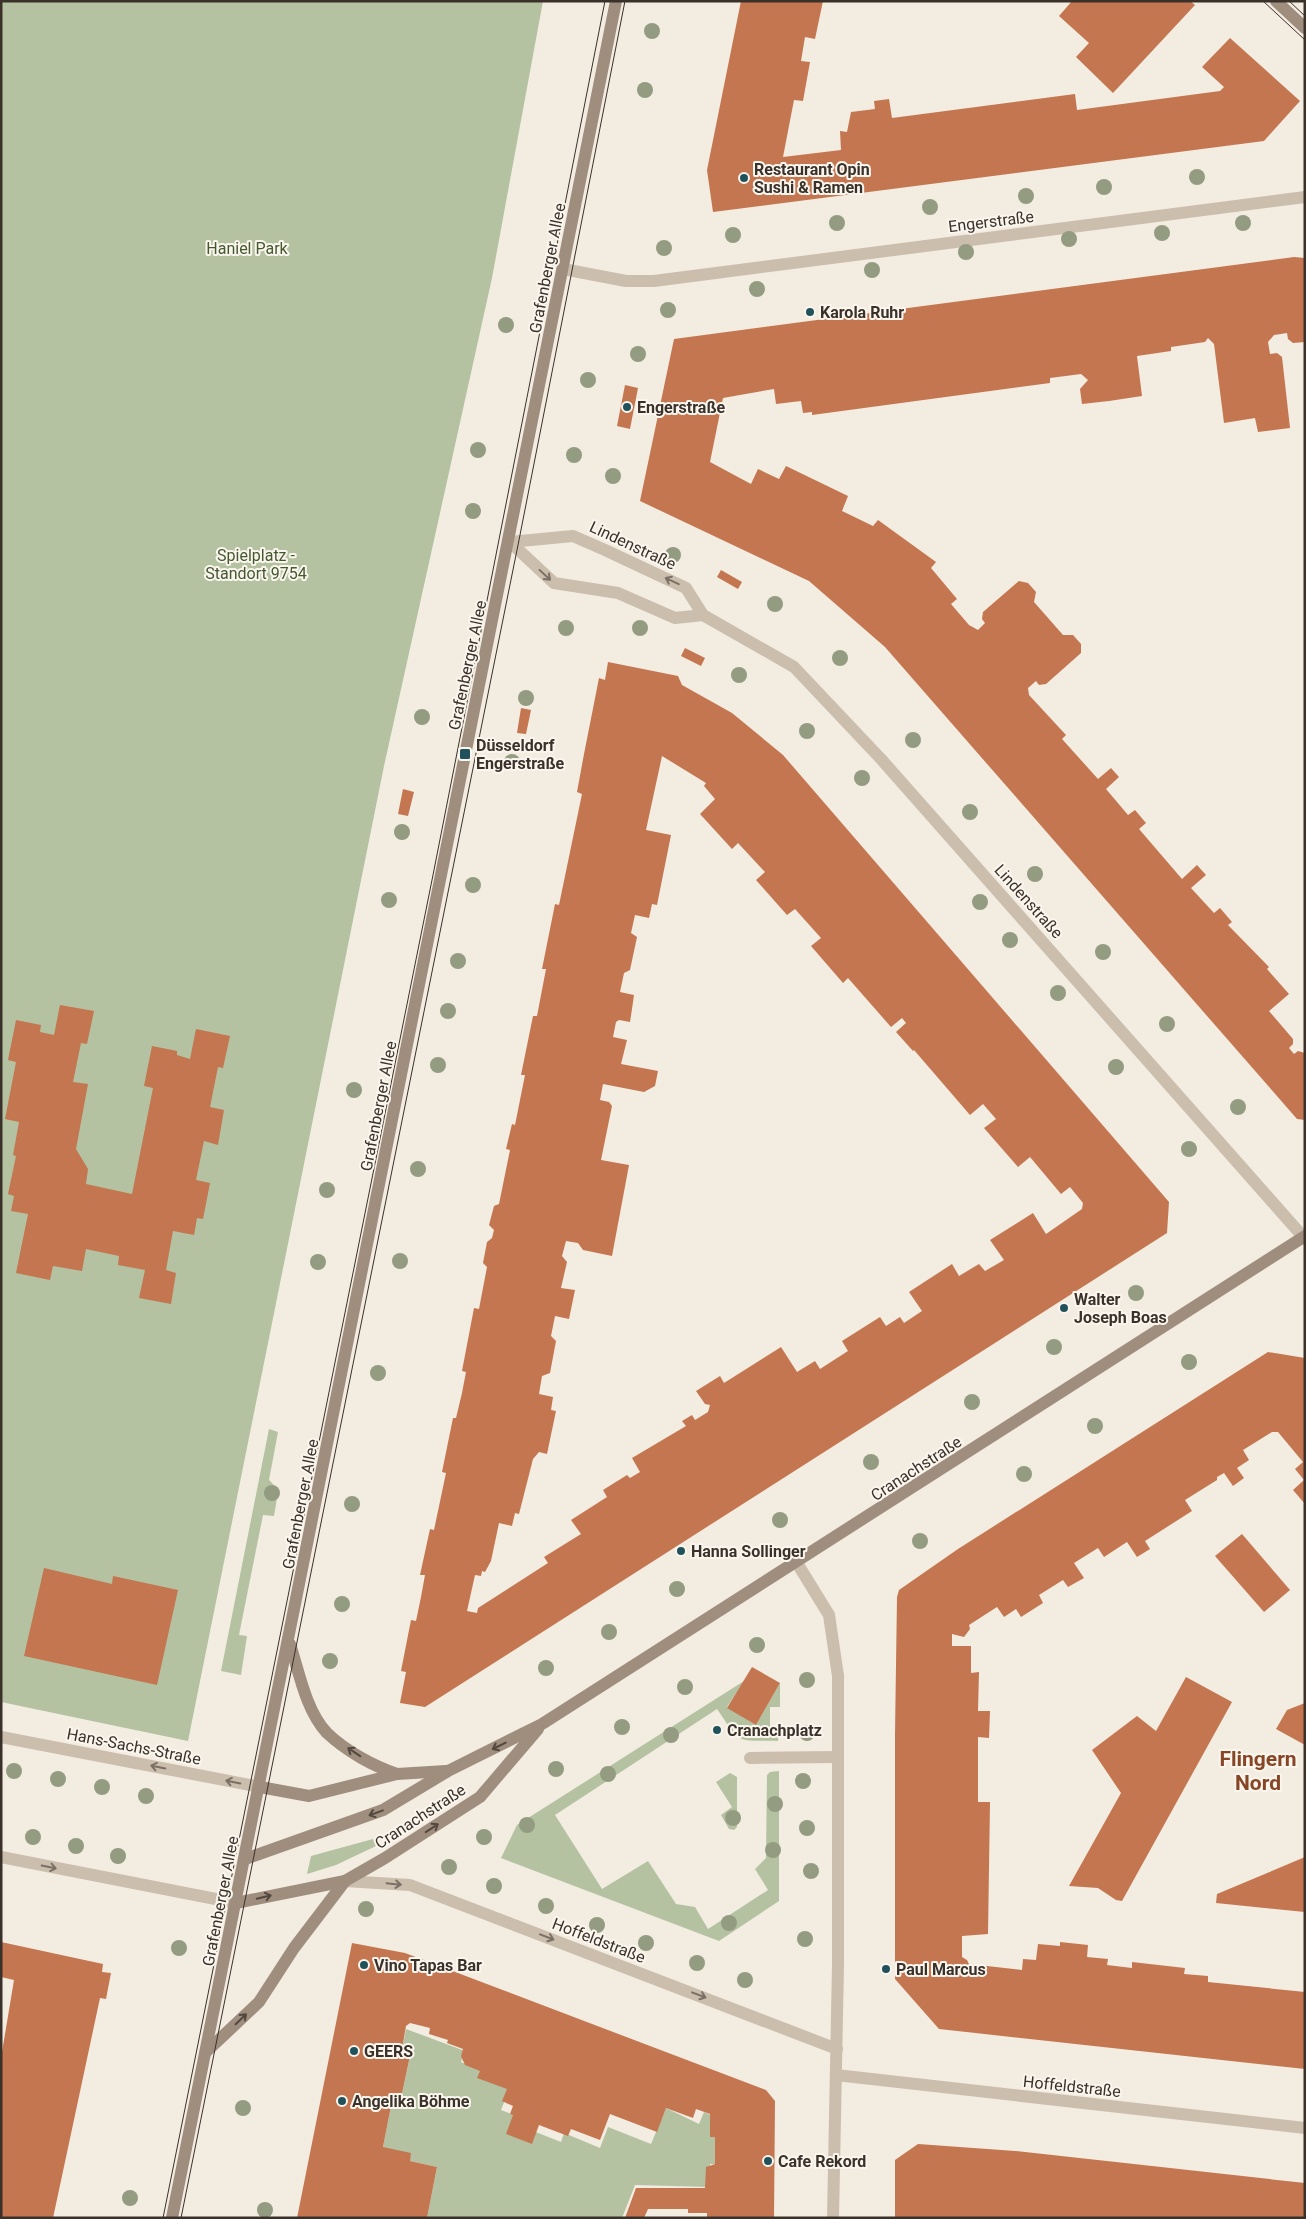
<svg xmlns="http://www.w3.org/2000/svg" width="1306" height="2219" font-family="Roboto,sans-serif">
  <rect width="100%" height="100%" fill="#f3ece1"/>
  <g fill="#b4c2a1">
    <polygon points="1,1 543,1 492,278 384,766 188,1741 1,1702"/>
    <path d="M269,1429L278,1432L269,1480C281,1490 276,1502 274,1516L263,1515L239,1635L247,1636L241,1675L221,1671Z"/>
    <path d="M744,1681L727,1707L756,1725L780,1683V1707H770V1728L779,1729L778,1741C733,1740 742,1745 717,1709L555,1815L602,1889L648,1861L676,1904L695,1907L708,1929L768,1890L755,1869L766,1858L767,1775L770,1772L779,1771V1901L719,1941L501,1858L517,1825Z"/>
    <polygon points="730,1773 737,1777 737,1827 734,1830 729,1829 721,1815 732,1807 716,1782"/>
    <polygon points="373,1839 376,1846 336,1865 307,1874 311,1856"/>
    <polygon points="406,2029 465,2051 461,2062 484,2072 517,2070 501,2110 521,2118 518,2125 561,2142 564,2133 600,2148 608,2127 651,2144 666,2108 699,2124 704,2112 715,2117 719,2137 719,2164 710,2164 709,2187 635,2185 622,2218 427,2218 437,2167 410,2161 383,2147 392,2101 400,2103 410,2057 401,2055"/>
  </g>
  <g fill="#c37650" fill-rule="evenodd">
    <polygon points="741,1 823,1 815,39 805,37 801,61 810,62 803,101 794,100 783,157 841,150 840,131 847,132 851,112 875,109 874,101 889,99 892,118 1075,94 1077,110 1220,91 1224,87 1202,67 1230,38 1300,101 1264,141 713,212 707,170"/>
    <polygon points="1072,1 1190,1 1195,5 1113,93 1076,57 1089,43 1059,16"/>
    <polygon points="1294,257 1305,258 1305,342 1293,343 1288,339 1287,333 1274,335 1268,342 1270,354 1277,353 1282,357 1290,428 1258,432 1255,418 1224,423 1214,344 1208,338 1205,342 1171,347 1171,351 1137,356 1142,396 1109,401 1082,404 1080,389 1088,380 1081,374 1050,378 1050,383 812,415 812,412 803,413 801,401 776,404 774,389 723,398 710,462 751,484 758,469 779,479 786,466 848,496 842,511 873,526 878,520 936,562 931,568 957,599 951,604 969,625 978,630 985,623 982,619 983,612 1019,581 1028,583 1036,592 1034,602 1063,635 1073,635 1081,644 1081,653 1046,684 1039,685 1036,681 1028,688 1029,695 1066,735 1062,739 1098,779 1111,768 1119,777 1106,789 1128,815 1135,810 1146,823 1139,829 1182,879 1197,865 1206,875 1191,888 1214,913 1220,908 1232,922 1228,925 1269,967 1267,969 1289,994 1269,1011 1293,1039 1293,1044 1289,1048 1294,1054 1298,1051 1305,1053 1305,1120 1297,1119 885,647 809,581 640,501 674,339"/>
    <polygon points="625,385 638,388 630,429 617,426"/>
    <polygon points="721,570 742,582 738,589 717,577"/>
    <polygon points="685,648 705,658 701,666 681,656"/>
    <path d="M608,662L678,676L682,685L732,713L783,755L1169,1202L1167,1233L425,1707L400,1703L406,1672L401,1671L411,1620L416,1621L421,1597L425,1575H420L430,1529L434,1530L446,1473L442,1472L453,1418H456L462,1393L466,1372L462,1371L474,1308L479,1309L487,1267L483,1263L487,1242L492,1238L494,1230L489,1225L494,1206L499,1204L510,1150L506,1149L512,1124L515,1125L525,1075H521L533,1016H537L546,969H542L555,904L559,905L582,794L577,792L584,754L599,678L605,680ZM662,756L706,783L704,786L715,799L700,814L732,849L738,843L765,872L756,880L787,915L795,909L821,938L811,946L843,983L848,978L891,1027L902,1018L906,1023L896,1032L913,1051L914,1050L970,1115L983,1104L996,1119L984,1128L1018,1167L1030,1157L1061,1194L1070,1187L1083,1203L1082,1209L1046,1234L1033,1213L990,1240L1004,1260L985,1271L979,1264L959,1276L952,1264L909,1292L922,1311L904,1323L900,1317L886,1326L880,1317L842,1341L848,1351L820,1369L815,1361L797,1372L781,1347L724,1383L720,1376L696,1391L705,1404L710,1405L708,1412L695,1420L692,1415L682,1421L686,1426L632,1458L640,1472L630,1478L627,1475L603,1490L607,1497L571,1520L581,1534L544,1557L548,1563L478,1608L477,1613L467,1611L475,1575L481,1576L482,1571L485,1572L491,1561L499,1523L512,1526L515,1513L519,1514L533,1459L539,1452L547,1454L556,1411L551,1410L553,1397L539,1394L542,1376L550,1373L556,1341L551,1336L555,1316L569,1319L575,1290L561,1288L567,1262L562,1256L566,1241L578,1243L583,1250L612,1256L629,1165L601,1160L612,1106L609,1102L600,1100L603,1084L644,1092L655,1086L658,1071L621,1064L627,1040L613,1037L616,1022L619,1020L630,1022L632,1009L634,995L620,992L624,973L630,970L637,937L631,933L635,915L649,918L652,904L657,905L671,835L646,830Z"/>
    <polygon points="521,708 531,710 526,734 517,733"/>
    <polygon points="403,789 414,792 408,816 398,814"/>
    <polygon points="60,1005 94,1011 87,1044 81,1043 73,1082 88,1084 76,1149 88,1169 86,1184 132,1194 153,1088 144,1086 152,1046 177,1051 177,1055 190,1059 196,1029 230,1036 223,1068 218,1067 210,1107 224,1110 218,1145 204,1141 196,1180 210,1183 203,1219 197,1218 194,1235 173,1231 166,1270 176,1273 171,1304 139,1298 145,1270 118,1265 119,1256 86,1249 82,1271 53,1266 50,1280 16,1273 28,1214 11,1211 14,1196 8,1194 16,1156 13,1155 19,1122 5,1119 16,1062 8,1060 16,1020 41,1025 40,1032 54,1035"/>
    <polygon points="1268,1352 1305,1358 1305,1504 1293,1490 1304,1480 1295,1469 1303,1462 1278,1432 1272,1432 1243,1450 1249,1460 1237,1468 1244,1478 1233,1486 1224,1473 1217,1477 1217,1480 1185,1500 1192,1511 1145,1541 1150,1549 1137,1557 1127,1542 1104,1557 1098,1548 1074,1563 1084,1578 1068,1587 1063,1580 1039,1595 1043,1603 1021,1617 1016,1609 1004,1617 997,1607 969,1625 970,1629 964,1637 952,1634 952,1646 971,1646 971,1673 979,1672 978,1711 990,1711 989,1738 978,1737 978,1802 990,1802 988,1934 962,1936 962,1957 967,1960 969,1964 1022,1970 1023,1959 1036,1960 1038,1944 1060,1946 1060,1942 1088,1945 1087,1957 1108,1959 1107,1965 1132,1968 1132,1962 1185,1968 1184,1974 1208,1976 1208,1982 1305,1992 1305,2069 939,2029 895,1979 895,1734 897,1597 899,1590 958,1549"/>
    <polygon points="1242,1534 1290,1590 1264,1612 1215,1556"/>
    <polygon points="44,1568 112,1584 113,1576 178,1590 157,1685 24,1656"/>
    <polygon points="752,1667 780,1683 756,1725 727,1708"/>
    <polygon points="1186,1677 1232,1702 1122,1901 1116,1900 1098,1888 1069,1886 1121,1793 1092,1750 1137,1716 1156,1731"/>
    <polygon points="1305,1703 1305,1745 1276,1729 1287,1710"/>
    <polygon points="1305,1857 1305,1912 1216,1903 1217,1894"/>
    <polygon points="1,1942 103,1964 102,1972 111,1973 106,1999 100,1998 53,2218 1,2218 1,2058 14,1980 1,1977"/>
    <polygon points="352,1943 405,1953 766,2090 775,2101 774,2218 707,2218 707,2213 688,2213 688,2209 648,2209 644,2218 625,2218 636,2188 705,2188 706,2167 715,2164 715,2137 710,2137 710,2114 696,2109 693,2118 666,2108 657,2132 610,2114 600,2140 571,2129 568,2136 539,2125 532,2144 506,2134 513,2115 510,2114 513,2106 502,2101 507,2089 477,2078 480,2071 465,2065 461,2056 463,2049 447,2043 448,2040 429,2034 430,2028 410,2023 406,2026 401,2055 410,2056 400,2103 392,2101 383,2147 411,2153 410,2161 437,2167 427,2218 297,2218"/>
    <polygon points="918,2144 1015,2151 1305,2183 1305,2218 895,2218 895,2160"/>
  </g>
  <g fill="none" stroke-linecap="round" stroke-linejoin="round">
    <polyline stroke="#cbbead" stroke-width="12" points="750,1758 837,1757"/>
    <g stroke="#cbbead" stroke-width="12">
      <polyline points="563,269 626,281 654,281 1305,197"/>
      <polyline points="510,542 573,536 605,550 686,588 703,615 794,667 881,759 1305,1239"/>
      <polyline points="510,542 554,583 618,593 675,618 703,615"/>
      <polyline points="797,1563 829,1615 838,1676 838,1965 833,2218"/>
      <polyline points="1,1737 260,1787"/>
      <polyline points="1,1857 236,1903"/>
      <polyline points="345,1881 410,1885 837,2049"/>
      <polyline points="836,2075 1305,2128"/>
    </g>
    <g stroke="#9f8d7e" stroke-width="12">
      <polyline points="1276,1 1305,28"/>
      <path d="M290,1644C299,1672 306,1711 327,1733C346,1751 373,1766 397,1774"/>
      <polyline points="260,1787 309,1796 397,1774 446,1771"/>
      <polyline points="245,1859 383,1810 448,1771 542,1724 1305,1236"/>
      <polyline points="236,1903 345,1881 385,1858 480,1797 538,1729"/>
      <polyline points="206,2052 259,2002 294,1948 345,1881"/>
      <path d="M172,2218C322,1479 469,740 616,1"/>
    </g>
    <g stroke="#3a312b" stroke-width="1">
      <polyline points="1263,1 1305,40"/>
      <polyline points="1289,1 1305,16"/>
      <polyline points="163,2218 433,875 605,1"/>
      <polyline points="181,2218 519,540 625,1"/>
    </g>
  </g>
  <g fill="#939b80">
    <circle cx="652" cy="31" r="8"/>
    <circle cx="645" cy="90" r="8"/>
    <circle cx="1197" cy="177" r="8"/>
    <circle cx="1104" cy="187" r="8"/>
    <circle cx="1026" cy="196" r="8"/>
    <circle cx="930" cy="207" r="8"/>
    <circle cx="837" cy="223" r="8"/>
    <circle cx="1243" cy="223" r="8"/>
    <circle cx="1162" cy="233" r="8"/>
    <circle cx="733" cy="235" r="8"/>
    <circle cx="1069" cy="239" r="8"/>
    <circle cx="664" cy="248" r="8"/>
    <circle cx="966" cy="252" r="8"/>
    <circle cx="872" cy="270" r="8"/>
    <circle cx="757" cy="289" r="8"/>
    <circle cx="668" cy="310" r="8"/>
    <circle cx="506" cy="325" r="8"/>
    <circle cx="638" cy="354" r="8"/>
    <circle cx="588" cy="380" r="8"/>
    <circle cx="478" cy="450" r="8"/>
    <circle cx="574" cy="455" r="8"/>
    <circle cx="613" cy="476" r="8"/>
    <circle cx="473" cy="511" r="8"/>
    <circle cx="673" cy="555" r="8"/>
    <circle cx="775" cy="604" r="8"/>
    <circle cx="566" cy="628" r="8"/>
    <circle cx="640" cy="628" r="8"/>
    <circle cx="840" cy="658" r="8"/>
    <circle cx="739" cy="675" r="8"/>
    <circle cx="526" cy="698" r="8"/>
    <circle cx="422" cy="717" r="8"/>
    <circle cx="807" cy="731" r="8"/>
    <circle cx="913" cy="740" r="8"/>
    <circle cx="512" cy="762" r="8"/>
    <circle cx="862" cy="778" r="8"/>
    <circle cx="970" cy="812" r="8"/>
    <circle cx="402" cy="832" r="8"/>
    <circle cx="1035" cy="874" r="8"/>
    <circle cx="473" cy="885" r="8"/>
    <circle cx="389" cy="900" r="8"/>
    <circle cx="980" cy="902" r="8"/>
    <circle cx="1010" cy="940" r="8"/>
    <circle cx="1103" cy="952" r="8"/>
    <circle cx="458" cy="961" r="8"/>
    <circle cx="1058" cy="993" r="8"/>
    <circle cx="448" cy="1011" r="8"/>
    <circle cx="1167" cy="1024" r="8"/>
    <circle cx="438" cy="1065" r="8"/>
    <circle cx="1116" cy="1067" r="8"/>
    <circle cx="354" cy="1090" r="8"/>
    <circle cx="1238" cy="1107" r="8"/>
    <circle cx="1189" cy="1149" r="8"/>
    <circle cx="418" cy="1169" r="8"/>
    <circle cx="327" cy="1190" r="8"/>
    <circle cx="400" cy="1261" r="8"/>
    <circle cx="318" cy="1262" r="8"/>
    <circle cx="1136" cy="1293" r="8"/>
    <circle cx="1054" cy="1347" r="8"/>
    <circle cx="1189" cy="1362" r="8"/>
    <circle cx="378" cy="1373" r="8"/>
    <circle cx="972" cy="1402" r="8"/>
    <circle cx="1095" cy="1426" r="8"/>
    <circle cx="871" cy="1462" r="8"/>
    <circle cx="1024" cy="1474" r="8"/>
    <circle cx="272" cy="1493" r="8"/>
    <circle cx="352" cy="1504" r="8"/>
    <circle cx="780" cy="1520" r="8"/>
    <circle cx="920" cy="1541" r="8"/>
    <circle cx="677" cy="1589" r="8"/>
    <circle cx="342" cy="1604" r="8"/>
    <circle cx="609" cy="1632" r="8"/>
    <circle cx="757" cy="1645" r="8"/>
    <circle cx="330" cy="1661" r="8"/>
    <circle cx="546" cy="1668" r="8"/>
    <circle cx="807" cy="1680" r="8"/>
    <circle cx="685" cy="1687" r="8"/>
    <circle cx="622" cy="1727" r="8"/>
    <circle cx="807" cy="1733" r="8"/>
    <circle cx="671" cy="1735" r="8"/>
    <circle cx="556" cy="1769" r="8"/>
    <circle cx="14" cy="1771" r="8"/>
    <circle cx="608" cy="1774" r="8"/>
    <circle cx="58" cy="1779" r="8"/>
    <circle cx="803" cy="1781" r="8"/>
    <circle cx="102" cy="1787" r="8"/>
    <circle cx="146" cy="1796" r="8"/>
    <circle cx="775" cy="1804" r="8"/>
    <circle cx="733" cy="1818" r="8"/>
    <circle cx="527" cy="1825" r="8"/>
    <circle cx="807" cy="1828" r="8"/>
    <circle cx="33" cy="1837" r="8"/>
    <circle cx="484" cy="1837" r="8"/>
    <circle cx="76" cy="1846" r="8"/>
    <circle cx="773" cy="1850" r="8"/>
    <circle cx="118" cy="1856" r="8"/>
    <circle cx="449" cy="1867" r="8"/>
    <circle cx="811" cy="1871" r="8"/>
    <circle cx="494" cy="1886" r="8"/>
    <circle cx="546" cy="1906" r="8"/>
    <circle cx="366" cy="1909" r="8"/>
    <circle cx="729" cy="1923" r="8"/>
    <circle cx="597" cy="1925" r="8"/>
    <circle cx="805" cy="1939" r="8"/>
    <circle cx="646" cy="1943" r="8"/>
    <circle cx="179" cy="1948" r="8"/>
    <circle cx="697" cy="1963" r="8"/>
    <circle cx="745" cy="1980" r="8"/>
    <circle cx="243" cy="2108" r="8"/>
    <circle cx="130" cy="2198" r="8"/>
    <circle cx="265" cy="2210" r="8"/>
  </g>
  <defs><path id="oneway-shaft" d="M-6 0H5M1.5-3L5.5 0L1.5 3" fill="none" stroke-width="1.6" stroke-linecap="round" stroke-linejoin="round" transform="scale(1.25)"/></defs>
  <g stroke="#7b7066">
    <use href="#oneway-shaft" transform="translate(545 575) rotate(43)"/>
    <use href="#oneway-shaft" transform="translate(672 581) rotate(-155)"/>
    <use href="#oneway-shaft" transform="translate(158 1767) rotate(-169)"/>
    <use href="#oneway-shaft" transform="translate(233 1782) rotate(-169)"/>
    <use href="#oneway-shaft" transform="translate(49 1867) rotate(11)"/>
    <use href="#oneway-shaft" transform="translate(394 1884) rotate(6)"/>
    <use href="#oneway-shaft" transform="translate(547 1937) rotate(21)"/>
    <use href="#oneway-shaft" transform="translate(699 1995) rotate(21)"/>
  </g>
  <g stroke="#534840">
    <use href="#oneway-shaft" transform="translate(499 1746) rotate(154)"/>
    <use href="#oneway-shaft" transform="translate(354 1752) rotate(-146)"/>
    <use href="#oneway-shaft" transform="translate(376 1813) rotate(160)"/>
    <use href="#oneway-shaft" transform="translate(432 1828) rotate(-33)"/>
    <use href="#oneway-shaft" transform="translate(264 1897) rotate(-14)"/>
    <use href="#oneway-shaft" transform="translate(241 2019) rotate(-44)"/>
  </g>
  <g fill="#21525b" stroke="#faf6ee" stroke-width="2">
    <circle cx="744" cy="178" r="5"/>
    <circle cx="810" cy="312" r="5"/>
    <circle cx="627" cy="407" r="5"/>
    <rect x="459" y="748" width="12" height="12" rx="2.5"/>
    <circle cx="1064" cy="1308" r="5"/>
    <circle cx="681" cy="1551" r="5"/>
    <circle cx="717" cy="1730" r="5"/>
    <circle cx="364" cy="1965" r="5"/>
    <circle cx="886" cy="1969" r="5"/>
    <circle cx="354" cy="2051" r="5"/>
    <circle cx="342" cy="2101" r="5"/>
    <circle cx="768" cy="2161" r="5"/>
  </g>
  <g text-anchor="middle" stroke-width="4" stroke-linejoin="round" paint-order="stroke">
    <g font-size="16" font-weight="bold" fill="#3a312b" stroke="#faf6ee" text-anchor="start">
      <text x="754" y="175">Restaurant Opin<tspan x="754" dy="18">Sushi &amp; Ramen</tspan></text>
      <text x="820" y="318">Karola Ruhr</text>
      <text x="637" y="413">Engerstraße</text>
      <text x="476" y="751">Düsseldorf<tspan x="476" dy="18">Engerstraße</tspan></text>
      <text x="1074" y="1305">Walter<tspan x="1074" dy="18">Joseph Boas</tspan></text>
      <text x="691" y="1557">Hanna Sollinger</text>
      <text x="727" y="1736">Cranachplatz</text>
      <text x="374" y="1971">Vino Tapas Bar</text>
      <text x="896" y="1975">Paul Marcus</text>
      <text x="364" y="2057">GEERS</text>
      <text x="352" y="2107">Angelika Böhme</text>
      <text x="778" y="2167">Cafe Rekord</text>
    </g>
    <g font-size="16" fill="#3a312b" stroke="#faf6ee">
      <text transform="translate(991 221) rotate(-7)" y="6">Engerstraße</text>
      <text transform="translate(547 268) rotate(-79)" y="6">Grafenberger Allee</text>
      <text transform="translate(633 545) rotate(25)" y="6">Lindenstraße</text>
      <text transform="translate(467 665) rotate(-78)" y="6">Grafenberger Allee</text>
      <text transform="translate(1029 901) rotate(48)" y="6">Lindenstraße</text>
      <text transform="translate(378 1106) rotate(-79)" y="6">Grafenberger Allee</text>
      <text transform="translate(916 1468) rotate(-33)" y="6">Cranachstraße</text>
      <text transform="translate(300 1504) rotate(-79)" y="6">Grafenberger Allee</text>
      <text transform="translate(134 1746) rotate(11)" y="6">Hans-Sachs-Straße</text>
      <text transform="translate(420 1816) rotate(-33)" y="6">Cranachstraße</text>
      <text transform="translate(220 1901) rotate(-79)" y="6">Grafenberger Allee</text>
      <text transform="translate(599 1940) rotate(21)" y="6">Hoffeldstraße</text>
      <text transform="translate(1072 2086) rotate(6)" y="6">Hoffeldstraße</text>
    </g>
    <g font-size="16" fill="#455830" stroke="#faf6ee">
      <text x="247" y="254">Haniel Park</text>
      <text x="256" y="561">Spielplatz -<tspan x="256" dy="18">Standort 9754</tspan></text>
    </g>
    <g font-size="21" font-weight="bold" fill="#874626" stroke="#faf6ee">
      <text x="1258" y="1766">Flingern<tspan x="1258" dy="24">Nord</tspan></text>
    </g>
  </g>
  <rect width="1306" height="2219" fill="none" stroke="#3a312b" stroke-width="5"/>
</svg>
